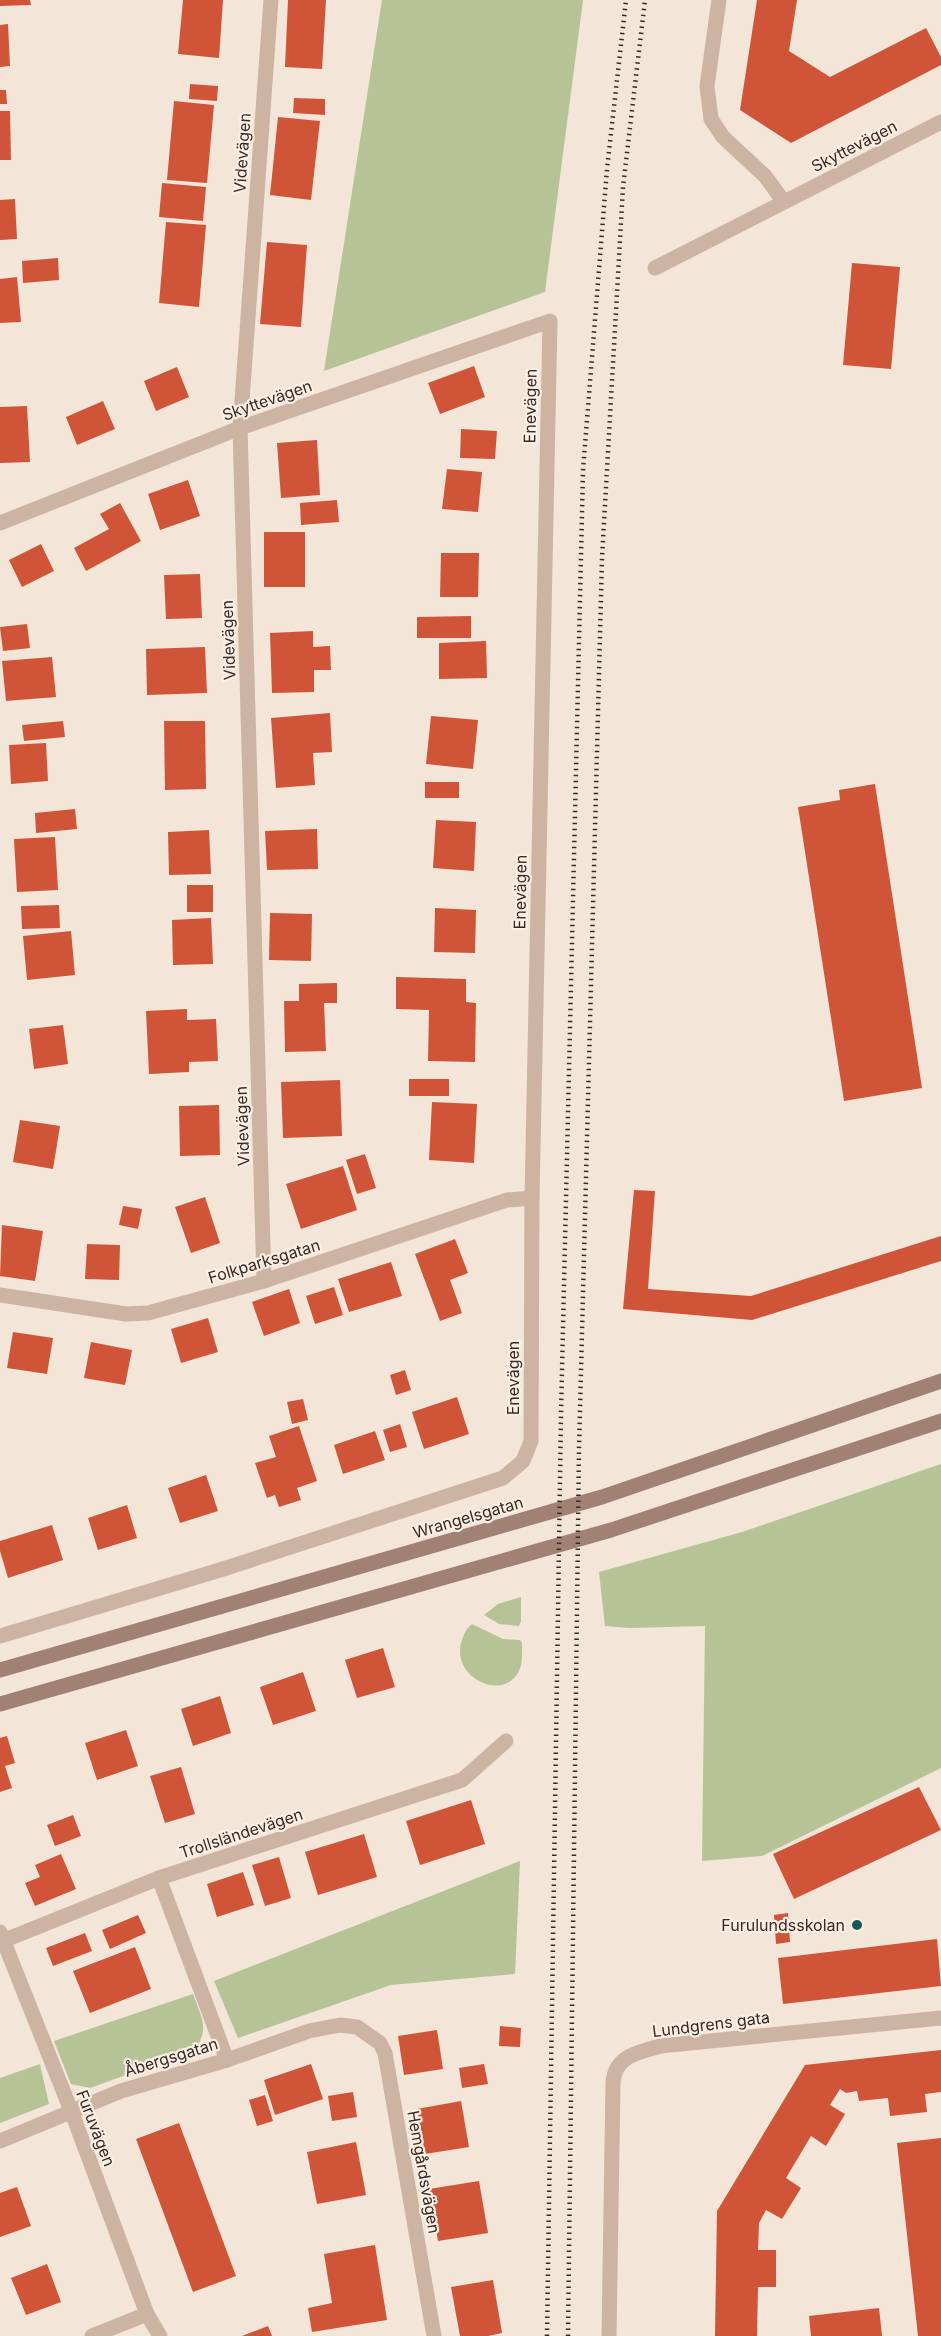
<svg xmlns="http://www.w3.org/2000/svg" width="941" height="2336" font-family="Inter,sans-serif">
  <rect width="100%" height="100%" fill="#f3e5d7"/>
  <g fill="#b6c396">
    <polygon points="382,0 583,0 545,292 324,371"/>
    <polygon points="941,1464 941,1768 762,1856 702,1861 705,1626 629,1628 605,1626 599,1572 742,1532"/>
    <polygon points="521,1597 521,1621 519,1626 499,1624 484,1615 498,1604"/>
    <path d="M472,1624L503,1639L520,1640L522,1643C522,1652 523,1663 519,1671C503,1703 449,1677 462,1640C464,1634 466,1629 472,1624Z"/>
    <polygon points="520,1861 515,1974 391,1985 238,2038 214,1981"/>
    <path d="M193,1994C201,2017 210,2028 195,2050L90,2088L71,2084L54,2041Z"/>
    <polygon points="40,2064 49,2104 0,2123 0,2078"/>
  </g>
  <g fill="#d05538">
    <polygon points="0,0 30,0 31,5 0,6"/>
    <polygon points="183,0 223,0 219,58 178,54"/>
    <polygon points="288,0 326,0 322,69 285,67"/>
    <polygon points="757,0 797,0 789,51 830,77 926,28 941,57 941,65 791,143 740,110"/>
    <polygon points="8,24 10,66 0,67 0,25"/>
    <polygon points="190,84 218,86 217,101 189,99"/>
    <polygon points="0,90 6,90 7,104 0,104"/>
    <polygon points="294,98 325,99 325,115 293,113"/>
    <polygon points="174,101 214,105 207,183 167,180"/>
    <polygon points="0,111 10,111 11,160 0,160"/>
    <polygon points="278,117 320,121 311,200 270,195"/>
    <polygon points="162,183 206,187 203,221 159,217"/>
    <polygon points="15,199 17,239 0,240 0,200"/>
    <polygon points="166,222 206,225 199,307 159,303"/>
    <polygon points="267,242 307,245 301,327 260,324"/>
    <polygon points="58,258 59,280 23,283 22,261"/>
    <polygon points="852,263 900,267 891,369 843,365"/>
    <polygon points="17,277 21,322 0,323 0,279"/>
    <polygon points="474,366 485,397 440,414 428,383"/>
    <polygon points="177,367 189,397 156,411 144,381"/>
    <polygon points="103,401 115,429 77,445 66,417"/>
    <polygon points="27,406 30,462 0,463 0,407"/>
    <polygon points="461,429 497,431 495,459 460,458"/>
    <polygon points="317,440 320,495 281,498 277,443"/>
    <polygon points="447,469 482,472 478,512 442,509"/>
    <polygon points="188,480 200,516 160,530 148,494"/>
    <polygon points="337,500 339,522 301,525 300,503"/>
    <polygon points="120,503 141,541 86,571 74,548 109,529 100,514"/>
    <rect x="264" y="532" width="41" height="55"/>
    <polygon points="41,544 54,571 22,587 9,560"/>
    <polygon points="441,553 479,553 478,597 440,597"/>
    <polygon points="200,574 202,618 166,619 164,575"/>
    <polygon points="471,616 471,638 417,638 417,617"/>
    <polygon points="27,624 30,648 3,651 0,627"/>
    <polygon points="313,631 313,647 330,646 331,670 314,670 314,692 272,693 270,633"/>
    <polygon points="486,641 487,678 439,679 439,643"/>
    <polygon points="205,647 207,693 147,695 146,649"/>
    <polygon points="52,657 56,697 6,701 2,661"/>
    <polygon points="330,713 332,752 313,753 315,785 276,788 271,718"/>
    <polygon points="431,716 478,720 473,769 426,764"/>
    <polygon points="63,721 65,737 24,741 22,725"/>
    <polygon points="164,721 205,721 206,789 165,790"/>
    <polygon points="46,743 48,781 11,784 9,745"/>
    <rect x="425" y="782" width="34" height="16"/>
    <polygon points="875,784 922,1088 844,1101 798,807 840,800 839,790"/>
    <polygon points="75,809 77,829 36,833 35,813"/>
    <polygon points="436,820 476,822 474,871 433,868"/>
    <polygon points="317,829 318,869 267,870 265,831"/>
    <polygon points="209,830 211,874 169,875 168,832"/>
    <polygon points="55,837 58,890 17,892 14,839"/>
    <rect x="187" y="885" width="26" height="27"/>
    <polygon points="59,905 60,928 22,929 21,906"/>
    <polygon points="435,908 476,910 475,953 434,952"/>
    <polygon points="270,913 312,914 311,961 269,960"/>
    <polygon points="211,918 213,964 173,965 172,920"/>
    <polygon points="71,931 75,975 27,980 23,936"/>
    <polygon points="396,977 466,979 466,1002 476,1003 475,1062 428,1061 429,1010 396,1009"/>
    <polygon points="337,983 337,1003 324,1003 326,1051 285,1052 284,1001 299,1001 299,984"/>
    <polygon points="187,1009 187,1020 216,1019 218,1061 189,1062 189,1072 149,1074 146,1011"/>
    <polygon points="63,1025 68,1064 34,1069 29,1029"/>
    <rect x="409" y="1079" width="40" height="17"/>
    <polygon points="340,1080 342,1136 283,1138 281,1082"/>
    <polygon points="432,1102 477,1104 474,1163 429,1160"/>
    <polygon points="219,1105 220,1155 180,1156 179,1106"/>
    <polygon points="20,1120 60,1126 53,1169 13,1162"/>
    <polygon points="365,1154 376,1188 357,1194 346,1160"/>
    <polygon points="343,1166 357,1210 301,1229 286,1184"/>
    <polygon points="634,1190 655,1191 648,1289 751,1296 941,1236 941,1261 752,1320 623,1309"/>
    <polygon points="205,1197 220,1243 191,1253 175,1207"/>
    <polygon points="123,1206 142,1209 138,1229 119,1225"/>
    <polygon points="2,1225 43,1231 35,1281 0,1276"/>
    <polygon points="455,1239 468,1273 450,1280 462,1313 440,1321 415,1254"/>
    <polygon points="87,1244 120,1245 119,1280 85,1279"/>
    <polygon points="391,1262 402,1296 349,1312 338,1279"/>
    <polygon points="334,1287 343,1315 315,1324 306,1296"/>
    <polygon points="289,1289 300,1323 264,1336 252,1302"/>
    <polygon points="208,1318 218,1352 181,1363 171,1329"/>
    <polygon points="13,1332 53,1338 47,1374 7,1368"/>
    <polygon points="91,1342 132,1350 125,1385 84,1378"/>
    <polygon points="405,1370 411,1390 396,1395 390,1375"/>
    <polygon points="457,1397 469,1434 424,1449 412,1412"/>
    <polygon points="303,1399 308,1420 292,1424 287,1402"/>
    <polygon points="400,1424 407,1447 390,1452 383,1430"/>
    <polygon points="299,1426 317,1481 297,1488 301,1500 279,1507 275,1495 267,1498 255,1463 276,1457 269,1436"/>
    <polygon points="375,1431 385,1460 343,1474 334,1445"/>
    <polygon points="206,1475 218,1511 180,1523 168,1488"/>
    <polygon points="127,1505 137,1538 98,1550 88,1518"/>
    <polygon points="52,1525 63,1560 8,1578 0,1551 0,1541"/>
    <polygon points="383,1648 395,1687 357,1698 345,1660"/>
    <polygon points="303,1672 316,1711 273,1725 260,1687"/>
    <polygon points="220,1696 231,1733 193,1746 181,1709"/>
    <polygon points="126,1730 138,1766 97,1780 85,1743"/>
    <polygon points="7,1736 15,1763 5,1766 12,1788 0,1792 0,1738"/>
    <polygon points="181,1767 195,1814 165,1823 150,1776"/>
    <polygon points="919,1787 941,1830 794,1899 773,1854"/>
    <polygon points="471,1800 485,1844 420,1865 406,1821"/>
    <polygon points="73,1815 81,1836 55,1846 47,1825"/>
    <polygon points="364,1834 377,1877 318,1895 305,1852"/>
    <polygon points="61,1854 76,1889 35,1906 25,1883 40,1877 35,1865"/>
    <polygon points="279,1857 291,1898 265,1906 252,1865"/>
    <polygon points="243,1872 254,1905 217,1917 207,1884"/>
    <polygon points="788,1913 790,1942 776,1944 774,1915"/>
    <polygon points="138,1915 146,1933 110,1949 102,1930"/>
    <polygon points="85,1933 92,1951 53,1966 46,1948"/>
    <polygon points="937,1939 941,1986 783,2004 778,1958"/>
    <polygon points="135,1947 151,1989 90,2013 73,1971"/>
    <polygon points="500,2026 521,2028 520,2047 499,2046"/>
    <polygon points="437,2030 443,2069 404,2075 398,2036"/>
    <polygon points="941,2050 941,2092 925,2094 927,2112 890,2116 888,2098 859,2101 857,2091 846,2093 840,2089 830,2105 845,2114 826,2146 811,2136 786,2178 801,2188 782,2219 766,2210 759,2223 758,2250 776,2250 776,2287 758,2287 757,2336 715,2336 717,2211 805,2065"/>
    <polygon points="311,2064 323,2099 275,2115 264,2080"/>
    <polygon points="484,2064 488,2084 462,2088 459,2068"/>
    <polygon points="353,2092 357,2117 332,2121 328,2096"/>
    <polygon points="265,2095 273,2121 257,2126 249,2100"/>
    <polygon points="461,2101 469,2147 425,2154 417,2109"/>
    <polygon points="179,2123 236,2276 193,2292 136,2139"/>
    <polygon points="941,2138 941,2336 918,2336 897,2143"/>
    <polygon points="356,2142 366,2195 317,2204 307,2152"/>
    <polygon points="479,2181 488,2233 438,2241 429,2189"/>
    <polygon points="17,2187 31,2226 0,2237 0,2193"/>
    <polygon points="375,2245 387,2320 312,2332 308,2308 332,2303 324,2254"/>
    <polygon points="47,2264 61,2302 26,2315 11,2278"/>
    <polygon points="493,2280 502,2333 488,2336 460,2336 451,2287"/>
    <polygon points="879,2308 882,2336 811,2336 809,2316"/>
    <polygon points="268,2326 272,2336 242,2336"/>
  </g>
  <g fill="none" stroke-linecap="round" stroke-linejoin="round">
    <g stroke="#ccb3a2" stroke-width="15">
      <polyline points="719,0 707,86 711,119 723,137 765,176 784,202"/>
      <polyline points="655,268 941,122"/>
      <polyline points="0,523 240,428 550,321 532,1198 531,1441 523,1461 503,1478 220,1570 0,1636"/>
      <polyline points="264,1281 240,428 271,0"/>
      <polyline points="0,1295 126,1314 148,1313 264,1281 507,1200 532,1198"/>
      <polyline points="0,1932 72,2113 147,2314 160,2336"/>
      <polyline points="0,1942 159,1878"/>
      <polyline points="227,2060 159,1878 462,1780 506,1741"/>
      <polyline points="0,2141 121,2091 227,2060 309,2031 340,2025 357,2027 380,2043 385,2053 434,2336"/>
      <polyline points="92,2336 147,2314"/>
      <path d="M609,2336L613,2083C615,2055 638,2053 660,2046L941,2018"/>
    </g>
    <g stroke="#a08174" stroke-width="15">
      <polyline points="0,1670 602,1497 941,1381"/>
      <polyline points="0,1704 611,1530 941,1421"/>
    </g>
    <g stroke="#362a25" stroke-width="4.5" stroke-dasharray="1.5 4.5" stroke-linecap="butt">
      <polyline points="547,2336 561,1414 583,470 607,169 626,0"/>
      <polyline points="568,2336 579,1449 602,558 623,187 645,0"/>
    </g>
  </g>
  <circle fill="#185a5b" stroke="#fbefe4" stroke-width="2" cx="857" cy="1925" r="6"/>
  <g text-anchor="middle" stroke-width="4.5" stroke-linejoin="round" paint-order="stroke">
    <g font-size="16" fill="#362a25" stroke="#fbefe4">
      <text transform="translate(854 146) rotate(-27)" y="6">Skyttevägen</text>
      <text transform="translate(242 153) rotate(-86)" y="6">Videvägen</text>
      <text transform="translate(267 400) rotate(-19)" y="6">Skyttevägen</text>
      <text transform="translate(530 406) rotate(-89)" y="6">Enevägen</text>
      <text transform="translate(228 640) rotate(-92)" y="6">Videvägen</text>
      <text transform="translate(520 892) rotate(-89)" y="6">Enevägen</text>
      <text transform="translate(242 1126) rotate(-92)" y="6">Videvägen</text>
      <text transform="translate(264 1261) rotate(-17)" y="6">Folkparksgatan</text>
      <text transform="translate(513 1378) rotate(-90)" y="6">Enevägen</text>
      <text transform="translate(468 1517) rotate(-16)" y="6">Wrangelsgatan</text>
      <text transform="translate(241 1833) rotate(-18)" y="6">Trollsländevägen</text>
      <text transform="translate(711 2024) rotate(-7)" y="6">Lundgrens gata</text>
      <text transform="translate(171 2057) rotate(-17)" y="6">Åbergsgatan</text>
      <text transform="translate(96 2128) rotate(69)" y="6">Furuvägen</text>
      <text transform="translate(424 2172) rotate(80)" y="6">Hemgårdsvägen</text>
    </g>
    <g font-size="16" fill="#362a25" stroke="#fbefe4" text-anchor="end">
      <text x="845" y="1931">Furulundsskolan</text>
    </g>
  </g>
</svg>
